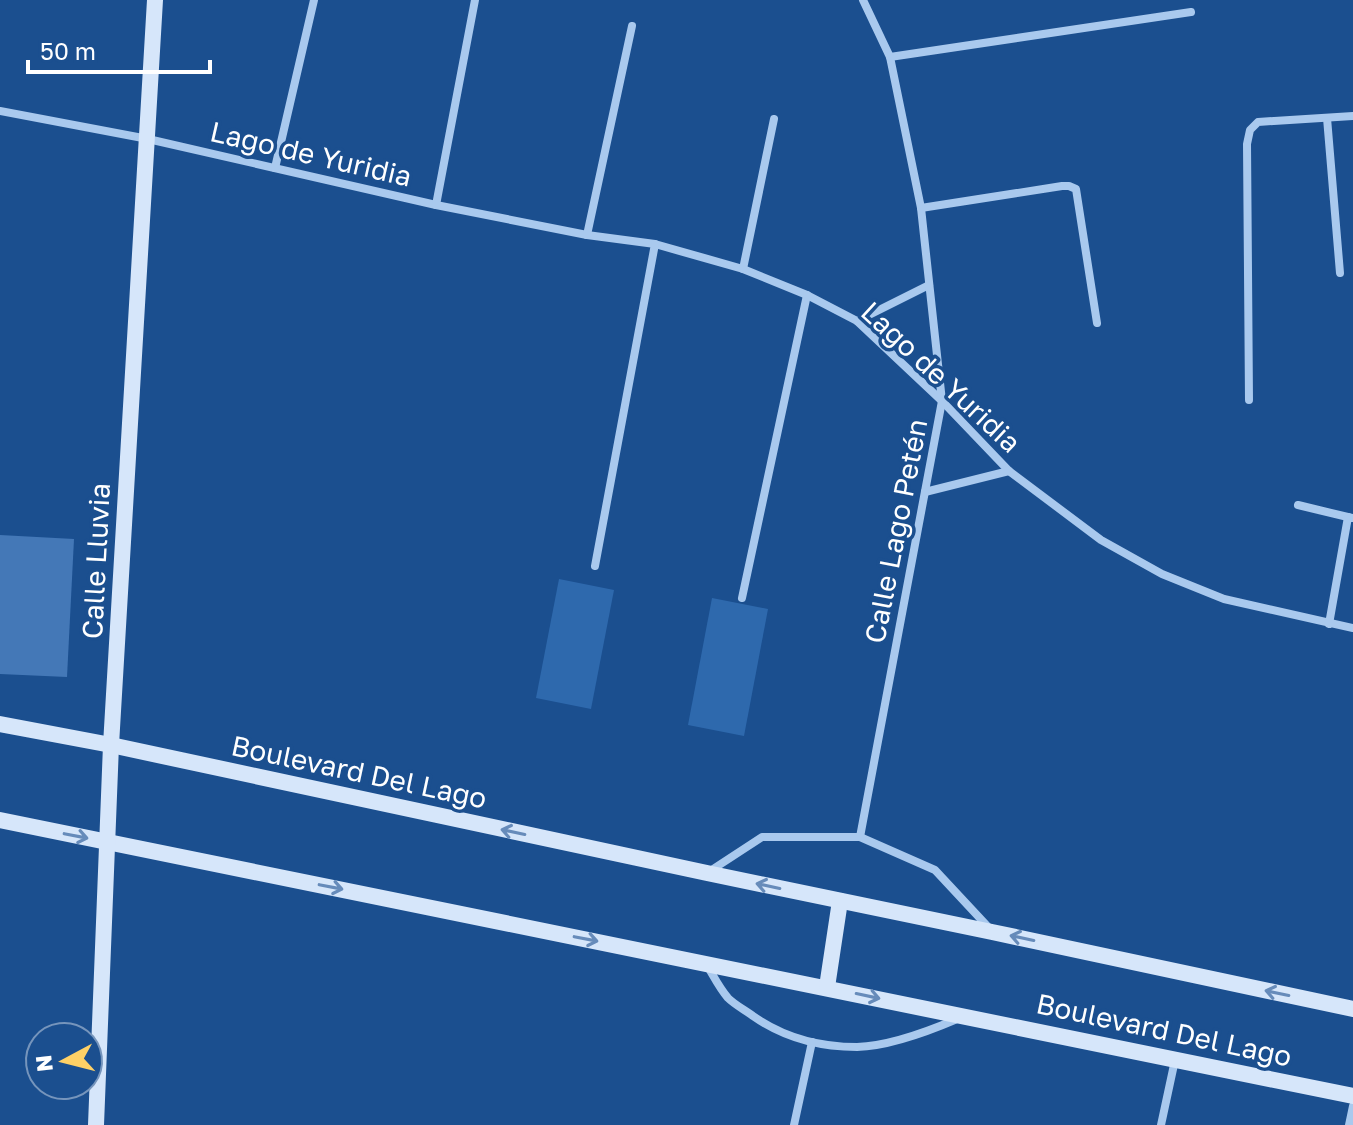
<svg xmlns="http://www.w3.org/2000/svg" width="1353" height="1125" font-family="'Golos Text',sans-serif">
  <rect width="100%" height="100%" fill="#1b4f8f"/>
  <g fill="#2e69ad">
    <polygon points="559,579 614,590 591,709 536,698"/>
    <polygon points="712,598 768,609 744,736 688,725"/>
  </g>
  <polygon fill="#4478b7" points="0,535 74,539 67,677 0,674"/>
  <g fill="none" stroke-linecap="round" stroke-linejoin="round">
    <g stroke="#a9c9ee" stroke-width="8">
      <polyline points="890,57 1191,12"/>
      <polyline points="0,111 148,139 436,205 587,235 655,244 743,269 807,295 857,321 942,401 1009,471 1101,540 1162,574 1224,599 1353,628"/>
      <polyline points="1327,118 1340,273"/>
      <polyline points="275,168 314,0"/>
      <polyline points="436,205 475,0"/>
      <polyline points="921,208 1062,186 1069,186 1076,189 1097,323"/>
      <polyline points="587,235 632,26"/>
      <polyline points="743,269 774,119"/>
      <polyline points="857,321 929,285"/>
      <polyline points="1249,400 1247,144 1250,130 1258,122 1353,116"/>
      <polyline points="925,492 1009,471"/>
      <polyline points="1298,505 1352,518"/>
      <polyline points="595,566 655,244"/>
      <polyline points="742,598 807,295"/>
      <polyline points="1329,624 1348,517"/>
      <polyline points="860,837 942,401 921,208 890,57 863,0"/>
      <polyline points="707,873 762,837 860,837 935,870 990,929"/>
      <path d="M708,967C714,977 720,989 728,998C735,1005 745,1010 753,1016C783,1037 820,1047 857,1047C888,1046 929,1031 957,1019"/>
      <polyline points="794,1125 812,1042"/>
      <polyline points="1161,1125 1175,1060"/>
      <polyline points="1349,1125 1353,1106"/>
    </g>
    <g stroke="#d6e6fa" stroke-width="16">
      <polyline points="0,724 111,745 707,873 992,932 1353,1009"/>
      <polyline points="0,820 1353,1096"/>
      <polyline points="827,987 840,901"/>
      <polyline points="96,1125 111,745 155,0"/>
    </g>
  </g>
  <defs><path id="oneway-shaft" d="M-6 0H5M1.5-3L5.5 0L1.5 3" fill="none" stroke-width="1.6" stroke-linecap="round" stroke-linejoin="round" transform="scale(2)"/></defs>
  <g stroke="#668bba">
    <use href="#oneway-shaft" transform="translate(513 832) rotate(-168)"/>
    <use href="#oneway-shaft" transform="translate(76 836) rotate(11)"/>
    <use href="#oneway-shaft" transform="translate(768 886) rotate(-168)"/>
    <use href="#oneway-shaft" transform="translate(331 887) rotate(11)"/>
    <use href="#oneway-shaft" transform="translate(1022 938) rotate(-168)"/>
    <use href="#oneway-shaft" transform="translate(586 939) rotate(11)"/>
    <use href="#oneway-shaft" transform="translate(1277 993) rotate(-168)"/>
    <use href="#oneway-shaft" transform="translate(868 996) rotate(12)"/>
  </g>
  <g text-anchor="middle" stroke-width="7" stroke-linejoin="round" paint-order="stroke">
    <g font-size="28" fill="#fff" stroke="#1b4f8f">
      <text transform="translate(311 154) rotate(13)" y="10">Lago de Yuridia</text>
      <text transform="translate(941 377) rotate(43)" y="10">Lago de Yuridia</text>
      <text transform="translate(896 531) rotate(-79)" y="10">Calle Lago Petén</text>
      <text transform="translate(96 561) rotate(-87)" y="10">Calle Lluvia</text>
      <text transform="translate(359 772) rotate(12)" y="10">Boulevard Del Lago</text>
      <text transform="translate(1164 1030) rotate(12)" y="10">Boulevard Del Lago</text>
    </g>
  </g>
  <g transform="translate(64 1061) rotate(263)"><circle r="38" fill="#1b4f8f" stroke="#7695bc" stroke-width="2"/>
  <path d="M0-6L14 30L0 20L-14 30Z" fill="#ffd166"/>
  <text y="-12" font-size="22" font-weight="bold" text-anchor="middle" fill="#ffffff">N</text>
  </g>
  <path d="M28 60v12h182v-12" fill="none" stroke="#ffffff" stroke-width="4"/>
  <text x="40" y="60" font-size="24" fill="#ffffff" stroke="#1b4f8f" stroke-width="6" paint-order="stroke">50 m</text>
</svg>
